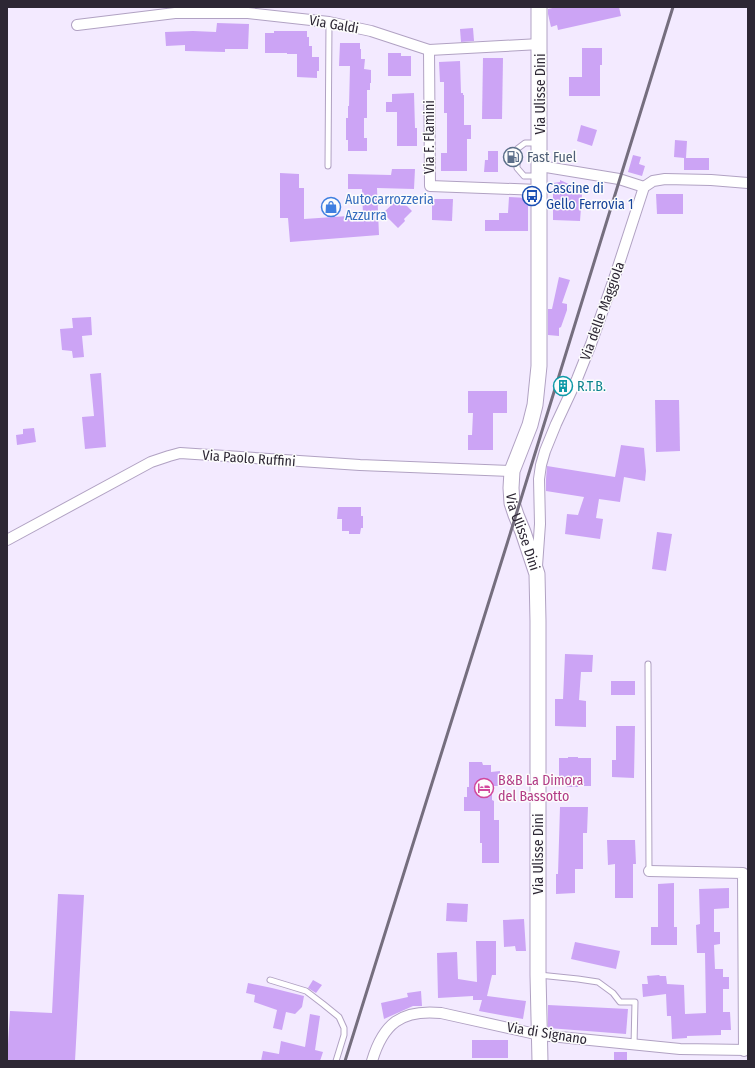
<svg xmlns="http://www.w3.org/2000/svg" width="755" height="1068" font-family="'Fira Sans Condensed',sans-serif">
  <rect width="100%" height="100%" fill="#f3eaff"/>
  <g fill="#cca4f5">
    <polygon points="557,7 619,7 621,16 558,30 557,25 551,27 548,14 548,9"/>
    <polygon points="217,23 249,24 248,49 225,49 225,52 185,51 185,45 166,46 165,32 193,31 216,32"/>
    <polygon points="473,28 474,41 461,42 460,29"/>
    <polygon points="274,31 307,31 307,37 309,37 309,46 312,46 312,57 319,57 319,71 317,71 317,78 297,77 297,54 287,54 287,53 265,53 265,33 274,33"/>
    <polygon points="340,43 360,43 360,49 361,49 361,59 365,59 364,69 371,70 371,83 370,83 370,90 367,90 367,118 364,118 364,138 367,138 367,151 348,151 348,140 346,140 346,118 348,118 348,106 349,106 350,66 339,66"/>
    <polygon points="582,48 602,48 602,65 600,65 600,96 569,96 569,77 582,77"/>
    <polygon points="388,53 401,53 401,56 411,56 411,76 388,76"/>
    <polygon points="483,58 503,58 502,119 482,119"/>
    <polygon points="460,61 461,93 463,93 463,95 464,95 464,125 471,125 471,139 467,139 467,171 441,171 441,153 447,153 447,113 444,113 444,82 440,82 439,62"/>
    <polygon points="414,93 415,128 417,128 417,146 397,146 397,112 386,112 386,102 392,102 392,94"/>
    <polygon points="581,125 597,130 592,146 577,141"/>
    <polygon points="675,140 687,141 686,158 709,158 709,170 684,170 684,158 674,157"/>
    <polygon points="488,151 498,151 498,172 484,172 485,160 488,160"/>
    <polygon points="633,155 641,157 639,164 645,166 642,176 628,172"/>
    <polygon points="392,169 415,169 414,189 377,188 379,235 290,242 288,218 280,218 280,173 299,174 299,188 304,188 304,219 363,215 362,189 348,189 348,174 391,175"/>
    <polygon points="560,180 571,185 569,194 582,194 580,221 553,220 553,183 560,182"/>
    <polygon points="656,194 683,194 683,214 657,214"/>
    <polygon points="509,197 528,198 528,231 485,231 485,220 499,220 499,213 508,213"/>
    <polygon points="399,198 412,211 404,219 405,221 398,228 383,213"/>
    <polygon points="432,199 453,199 452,221 432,220"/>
    <polygon points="559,277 570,280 562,303 567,304 567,310 561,327 559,328 559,336 548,335 548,309 552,309"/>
    <polygon points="91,317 92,335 82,336 84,357 73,358 72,351 62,350 60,329 73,328 72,318"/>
    <polygon points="101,373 106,447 85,449 82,417 94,416 90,374"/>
    <polygon points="468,391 507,391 507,413 493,413 493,450 468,450 468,435 472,435 473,413 468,413"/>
    <polygon points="655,400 679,400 680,451 656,452"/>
    <polygon points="34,428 36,442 17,445 16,435 23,434 23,429"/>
    <polygon points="621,445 644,448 646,471 645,481 624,477 620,502 599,499 596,518 603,519 600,539 565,534 567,514 578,515 584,497 546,491 546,479 547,466 615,477"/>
    <polygon points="338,507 361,507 361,516 363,516 363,528 361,528 360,534 349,534 349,531 342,531 342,519 337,519"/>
    <polygon points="657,532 672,534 666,571 652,569"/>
    <polygon points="565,654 593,655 592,672 581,672 579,700 586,701 586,727 555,726 555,699 563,699"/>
    <rect x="611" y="681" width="24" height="14"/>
    <polygon points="616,726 635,726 634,778 612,777 612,760 616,760"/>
    <polygon points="568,757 578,757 578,758 591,758 591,786 578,786 578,787 567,787 567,785 559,785 559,758 568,758"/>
    <polygon points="469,762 482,762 483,765 491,765 491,772 500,771 500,786 492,786 492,800 494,801 494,820 499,820 499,863 482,863 482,843 480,843 480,811 464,811 464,797 467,797 467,787 469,787"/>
    <polygon points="560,807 588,807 587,833 583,833 583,869 575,869 575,893 556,894 556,874 558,874"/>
    <polygon points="607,840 635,840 636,864 633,864 633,898 615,898 615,864 608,865"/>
    <polygon points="674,883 674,927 677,927 677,945 651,945 651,927 658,927 658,884"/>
    <polygon points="729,888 729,908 714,909 714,932 720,932 720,944 714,945 715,969 723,969 723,977 729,977 729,989 723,989 723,1012 730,1012 731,1030 721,1030 721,1035 687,1036 687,1038 672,1039 671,1016 667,1016 666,994 643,997 642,984 648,984 647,976 659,975 660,976 666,976 667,984 684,985 685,1014 706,1013 705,953 697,953 696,925 700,924 699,889"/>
    <polygon points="58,894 84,895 75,1061 7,1061 10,1011 52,1013"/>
    <polygon points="447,903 468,904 467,922 446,921"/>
    <polygon points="524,919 526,951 516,951 515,946 504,947 503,920"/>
    <polygon points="476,941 496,941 496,975 492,975 487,996 526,1001 523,1019 479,1011 482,1000 473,1000 473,996 438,998 437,953 457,952 458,979 477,982"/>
    <polygon points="575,942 620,951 616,969 571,959"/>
    <polygon points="313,980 322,985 316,993 308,988"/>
    <polygon points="248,983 272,988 304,996 302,1007 295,1014 286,1012 282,1030 273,1028 277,1010 254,1002 255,995 246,993"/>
    <polygon points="421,991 422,1006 413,1006 384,1019 381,1003 408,997 407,993"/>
    <polygon points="548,1005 628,1009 626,1034 548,1028"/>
    <polygon points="310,1014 320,1016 315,1050 323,1052 320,1061 261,1061 263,1051 279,1054 281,1041 305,1047"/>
    <rect x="472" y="1040" width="36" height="18"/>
    <rect x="614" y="1052" width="13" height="9"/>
  </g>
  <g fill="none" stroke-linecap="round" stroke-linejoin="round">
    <defs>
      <g id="lane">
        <polyline points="537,143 525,143 517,149 517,168 524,176 538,176"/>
        <polyline points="328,166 329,22"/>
        <polyline points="648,664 649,871"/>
        <polyline points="539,975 578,979 598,982 613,993 620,1002 635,1002 634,1045"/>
        <polyline points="270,980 306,991 323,1004 339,1017 344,1028 344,1035 336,1061"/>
      </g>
      <g id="street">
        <polyline points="77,25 175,13 248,13 329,22 371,31 429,50 540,44"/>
        <polyline points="429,50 430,186 539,190"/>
        <polyline points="540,166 619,179 644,187"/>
        <polyline points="7,540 151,462 169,456 180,453 360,465 512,471"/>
        <polyline points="537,566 540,524 539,479 541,465 545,451 556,424 577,379 591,344 615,276 644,187 653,181 665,179 711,180 748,183"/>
        <polyline points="649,871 743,873 744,1051"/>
        <path d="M372,1061C383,1024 401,1009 441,1013L540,1035L680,1049L748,1050"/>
      </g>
      <g id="secondary">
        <path id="s1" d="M539,7V366L535,405L530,425L512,471L511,488L512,503L516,515L523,532L537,574L538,621V975L540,1061"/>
      </g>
    </defs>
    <use href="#lane" stroke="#b1a2c3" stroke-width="7"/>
    <use href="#street" stroke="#b1a2c3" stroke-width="12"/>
    <use href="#secondary" stroke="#b1a2c3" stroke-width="17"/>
    <use href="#lane" stroke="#fff" stroke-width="5"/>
    <use href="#street" stroke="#fff" stroke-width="10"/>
    <use href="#secondary" stroke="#fff" stroke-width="15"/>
    <polyline stroke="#756e7e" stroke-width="3" points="345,1061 516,515 673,7"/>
  </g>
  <defs>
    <symbol id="fuel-ring" viewBox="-11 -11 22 22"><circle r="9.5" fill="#fcfcfc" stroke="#5c6f8a" stroke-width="1.5"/><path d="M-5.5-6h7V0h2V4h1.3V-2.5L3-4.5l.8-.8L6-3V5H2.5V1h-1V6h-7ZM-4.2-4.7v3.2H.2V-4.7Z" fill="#5c6f8a"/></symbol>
    <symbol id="bus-ring" viewBox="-11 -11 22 22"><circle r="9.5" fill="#fcfcfc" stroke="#1a4fb4" stroke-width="1.5"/><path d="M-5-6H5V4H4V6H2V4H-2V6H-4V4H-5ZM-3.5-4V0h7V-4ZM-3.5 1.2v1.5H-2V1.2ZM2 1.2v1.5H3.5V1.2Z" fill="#1a4fb4"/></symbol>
    <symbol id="shop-ring" viewBox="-11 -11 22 22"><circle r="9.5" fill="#fcfcfc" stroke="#3f7fe0" stroke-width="1.5"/><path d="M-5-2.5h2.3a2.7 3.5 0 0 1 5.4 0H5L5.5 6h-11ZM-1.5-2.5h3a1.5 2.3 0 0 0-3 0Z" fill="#3f7fe0"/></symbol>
    <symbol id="building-ring" viewBox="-11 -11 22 22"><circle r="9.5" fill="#fcfcfc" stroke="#0f9aa8" stroke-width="1.5"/><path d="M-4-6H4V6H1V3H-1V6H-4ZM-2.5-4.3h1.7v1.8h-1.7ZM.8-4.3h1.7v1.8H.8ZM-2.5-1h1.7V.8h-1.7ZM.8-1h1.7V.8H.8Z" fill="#0f9aa8"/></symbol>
    <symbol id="hotel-ring" viewBox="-11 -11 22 22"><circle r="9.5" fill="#fcfcfc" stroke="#d1479c" stroke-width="1.5"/><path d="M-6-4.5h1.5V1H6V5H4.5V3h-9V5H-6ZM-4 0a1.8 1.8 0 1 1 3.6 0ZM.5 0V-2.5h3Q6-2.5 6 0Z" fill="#d1479c"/></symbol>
  </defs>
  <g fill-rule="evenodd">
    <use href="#fuel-ring" x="502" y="146" width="22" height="22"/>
    <use href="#bus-ring" x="521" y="185" width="22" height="22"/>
    <use href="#shop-ring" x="320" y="196" width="22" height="22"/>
    <use href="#building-ring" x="552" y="375" width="22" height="22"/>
    <use href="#hotel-ring" x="473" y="777" width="22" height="22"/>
  </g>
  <g text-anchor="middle" stroke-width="3" stroke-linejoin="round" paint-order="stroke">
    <g font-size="14" fill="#2d2734" stroke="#fcfcfc">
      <text transform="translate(334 24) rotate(10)" y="5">Via Galdi</text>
      <text transform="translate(540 94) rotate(-90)" y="5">Via Ulisse Dini</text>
      <text transform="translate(429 137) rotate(-90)" y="5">Via F. Flamini</text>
      <text transform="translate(602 311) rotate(-70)" y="5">Via delle Maggiola</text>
      <text transform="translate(249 458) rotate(4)" y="5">Via Paolo Ruffini</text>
      <text dy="5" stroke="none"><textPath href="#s1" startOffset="531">Via Ulisse Dini</textPath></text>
      <text transform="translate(538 854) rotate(-90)" y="5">Via Ulisse Dini</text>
      <text transform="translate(547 1033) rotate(9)" y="5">Via di Signano</text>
    </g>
    <g font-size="14" fill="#4e5e75" stroke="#fcfcfc" text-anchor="start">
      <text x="527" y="162">Fast Fuel</text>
    </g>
    <g font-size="14" fill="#164399" stroke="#fcfcfc" text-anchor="start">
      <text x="546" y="193">Cascine di<tspan x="546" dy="16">Gello Ferrovia 1</tspan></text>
    </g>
    <g font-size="14" fill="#366cbe" stroke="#fcfcfc" text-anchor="start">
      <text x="345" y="204">Autocarrozzeria<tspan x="345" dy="16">Azzurra</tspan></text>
    </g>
    <g font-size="14" fill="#0d838f" stroke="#fcfcfc" text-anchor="start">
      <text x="577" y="391">R.T.B.</text>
    </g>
    <g font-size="14" fill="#b23c85" stroke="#fcfcfc" text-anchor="start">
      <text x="498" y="785">B&amp;B La Dimora<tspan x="498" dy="16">del Bassotto</tspan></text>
    </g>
  </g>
  <rect width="755" height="1068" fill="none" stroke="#2d2734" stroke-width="16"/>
</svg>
